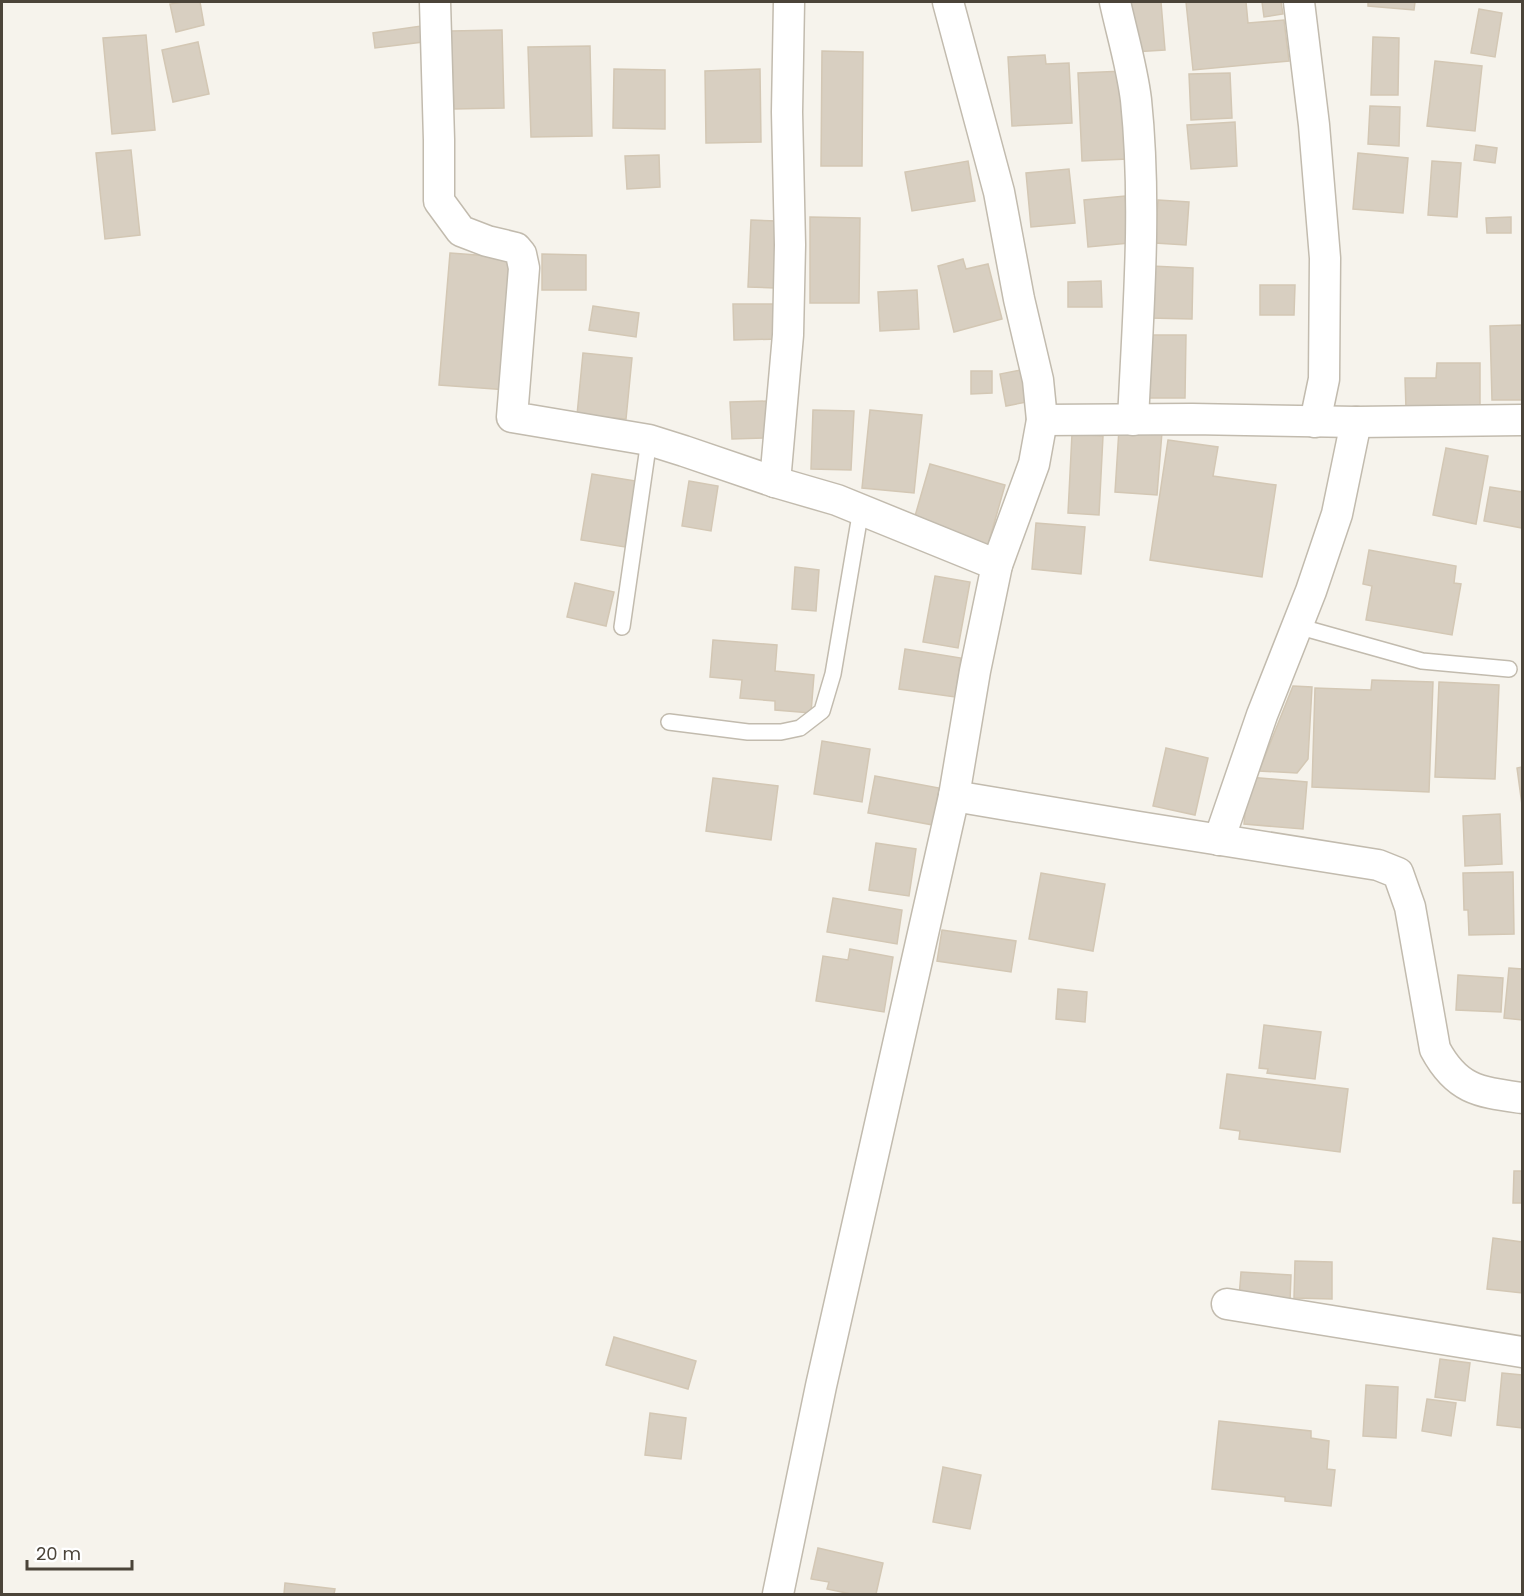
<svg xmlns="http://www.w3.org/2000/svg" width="1524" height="1596" font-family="Poppins,sans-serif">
  <rect width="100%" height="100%" fill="#f6f3ec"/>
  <g fill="#d8cfc1" stroke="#d3c7b4" stroke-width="1.5">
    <polygon points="183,2 200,2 204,25 176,32 170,4"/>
    <polygon points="1129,2 1161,2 1165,50 1133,52"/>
    <polygon points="1186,2 1246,2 1248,23 1284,20 1289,61 1193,70"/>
    <polygon points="1262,2 1281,2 1283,14 1264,17"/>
    <polygon points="1368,2 1415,2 1414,10 1368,6"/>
    <polygon points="1479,9 1502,13 1495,57 1471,53"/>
    <polygon points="421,26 423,42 375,48 373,33"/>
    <polygon points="502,30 504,108 454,109 451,31"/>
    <polygon points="146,35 155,130 112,134 103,38"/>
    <polygon points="1373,37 1399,38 1398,95 1371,95"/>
    <polygon points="198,42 209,94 173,102 162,50"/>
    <polygon points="590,46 592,136 531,137 528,47"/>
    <polygon points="822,51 863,52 862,166 821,166"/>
    <polygon points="1045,55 1046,64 1069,63 1072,123 1012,126 1008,57"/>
    <polygon points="1435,61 1482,66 1475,131 1427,126"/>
    <polygon points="614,69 665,70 665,129 613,128"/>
    <polygon points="760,69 761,142 706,143 705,71"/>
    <polygon points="1124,71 1128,159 1082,161 1078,73"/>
    <polygon points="1230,73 1232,118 1191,120 1189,74"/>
    <polygon points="1370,106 1400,107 1399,146 1368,144"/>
    <polygon points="1235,122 1237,166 1191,169 1187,125"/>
    <polygon points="1476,145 1497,148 1495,163 1474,160"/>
    <polygon points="131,150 140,235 105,239 96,153"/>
    <polygon points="1358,153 1408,158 1403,213 1353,209"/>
    <polygon points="659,155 660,187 627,189 625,156"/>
    <polygon points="968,161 975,201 912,211 905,172"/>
    <polygon points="1432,161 1461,163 1457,217 1428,215"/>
    <polygon points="1069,169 1075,223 1031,227 1026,173"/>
    <polygon points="1125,196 1129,243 1088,247 1084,200"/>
    <polygon points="1158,200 1189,202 1186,245 1155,243"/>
    <polygon points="810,217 860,218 859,303 810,303"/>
    <polygon points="1511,217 1511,233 1487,233 1486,218"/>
    <polygon points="751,220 776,221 774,288 748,287"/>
    <polygon points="450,253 518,258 508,390 439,385"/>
    <polygon points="542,254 586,255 586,290 542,290"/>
    <polygon points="963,259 966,269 988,264 1002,319 954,332 938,266"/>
    <polygon points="1151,266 1193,268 1192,319 1149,318"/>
    <polygon points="1101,281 1102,307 1068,307 1068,282"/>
    <polygon points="1260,285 1295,285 1294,315 1260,315"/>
    <polygon points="917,290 919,329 880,331 878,292"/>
    <polygon points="733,304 778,304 779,339 734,340"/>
    <polygon points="593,306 639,313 636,337 589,330"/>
    <polygon points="1522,325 1522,400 1492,400 1490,326"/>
    <polygon points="1150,335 1186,335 1185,398 1149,398"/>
    <polygon points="583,353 632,358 626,419 577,415"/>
    <polygon points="1437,363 1480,363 1480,408 1406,409 1405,378 1436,378"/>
    <polygon points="1021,370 1027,402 1006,406 1000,374"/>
    <polygon points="971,371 992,371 992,393 971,394"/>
    <polygon points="767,401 768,438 732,439 730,402"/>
    <polygon points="813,410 854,411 851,470 811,469"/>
    <polygon points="870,410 922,415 914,493 862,488"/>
    <polygon points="1119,429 1162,432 1157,495 1115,492"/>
    <polygon points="1072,434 1103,436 1099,515 1068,513"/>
    <polygon points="1168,440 1218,447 1213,476 1276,485 1262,577 1150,560"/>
    <polygon points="1446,448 1488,456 1476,524 1433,515"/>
    <polygon points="930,464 1005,485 988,545 913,523"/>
    <polygon points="592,474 636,481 625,547 581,540"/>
    <polygon points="689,481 718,486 711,531 682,526"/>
    <polygon points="1490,487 1522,492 1522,528 1484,521"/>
    <polygon points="1036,523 1085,527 1081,574 1032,569"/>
    <polygon points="1369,550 1456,566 1454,583 1461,584 1452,635 1366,620 1372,586 1363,584"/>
    <polygon points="795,567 819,570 816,611 792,609"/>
    <polygon points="935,576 970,582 958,648 923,642"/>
    <polygon points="575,583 614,592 606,626 567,617"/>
    <polygon points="713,640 777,645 775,671 814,675 811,713 775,710 775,701 740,698 742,680 710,677"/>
    <polygon points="905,649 961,658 955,697 899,689"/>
    <polygon points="1372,680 1433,682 1429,792 1312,787 1315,688 1371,690"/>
    <polygon points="1439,682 1499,685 1495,779 1435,777"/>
    <polygon points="1293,686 1312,687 1308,759 1297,773 1259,771"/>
    <polygon points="822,741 870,749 862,802 814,794"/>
    <polygon points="1166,748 1208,758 1195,815 1153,806"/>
    <polygon points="1522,767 1522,805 1517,768"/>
    <polygon points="875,776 939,788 933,825 868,813"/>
    <polygon points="1248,777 1307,782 1303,829 1244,824"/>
    <polygon points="713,778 778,786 771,840 706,831"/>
    <polygon points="1500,814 1502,864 1465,866 1463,816"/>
    <polygon points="876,843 916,849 909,896 869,890"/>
    <polygon points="1513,872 1514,934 1469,935 1468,910 1464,910 1463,873"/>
    <polygon points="1041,873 1105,884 1093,951 1029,939"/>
    <polygon points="833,898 902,910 897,944 827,932"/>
    <polygon points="942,930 1016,941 1011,972 937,961"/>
    <polygon points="850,949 893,957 884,1012 816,1001 823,956 848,960"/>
    <polygon points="1509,968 1522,969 1522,1020 1504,1018"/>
    <polygon points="1458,975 1503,978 1501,1012 1456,1010"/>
    <polygon points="1058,989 1087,992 1085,1022 1056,1019"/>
    <polygon points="1264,1025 1321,1032 1315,1079 1267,1073 1268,1069 1259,1068"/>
    <polygon points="1227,1074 1348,1089 1340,1152 1239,1139 1240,1131 1220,1128"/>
    <polygon points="1514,1171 1522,1171 1522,1203 1513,1203"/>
    <polygon points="1493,1238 1522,1242 1522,1293 1487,1289"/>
    <polygon points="1295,1261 1332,1262 1332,1299 1294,1298"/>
    <polygon points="1241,1272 1291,1275 1290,1301 1239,1298"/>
    <polygon points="614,1337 696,1361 688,1389 606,1365"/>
    <polygon points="1440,1359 1470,1363 1465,1401 1435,1397"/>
    <polygon points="1502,1373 1522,1375 1522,1428 1497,1425"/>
    <polygon points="1366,1385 1398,1387 1396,1438 1363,1436"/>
    <polygon points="1427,1399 1456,1403 1451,1436 1422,1431"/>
    <polygon points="650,1413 686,1418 681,1459 645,1455"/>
    <polygon points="1219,1421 1311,1431 1311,1438 1329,1441 1327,1469 1335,1470 1331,1506 1285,1501 1285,1497 1212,1489"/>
    <polygon points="943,1467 981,1475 970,1529 933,1522"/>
    <polygon points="818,1548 883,1563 876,1594 851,1594 827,1589 829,1582 811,1579"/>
    <polygon points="285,1583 335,1589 334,1594 284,1594"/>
  </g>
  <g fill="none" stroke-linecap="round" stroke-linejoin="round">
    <defs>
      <g id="lane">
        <polyline points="1297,626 1422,661 1509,669"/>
        <polyline points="622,627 649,440"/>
        <polyline points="669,722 748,732 781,732 800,728 822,711 833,674 861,509"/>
      </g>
      <g id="street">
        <polyline points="435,2 439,140 439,201 461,231 487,241 516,248 521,254 524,268 512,417 649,440 684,451 775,482 837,500 997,565"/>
        <path d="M1115,2C1122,34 1132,67 1136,100C1147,206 1138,314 1133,420"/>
        <polyline points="1299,2 1314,125 1325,258 1324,379 1315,422"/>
        <polyline points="1042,420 1192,419 1356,422 1522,420"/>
        <polyline points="775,482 788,335 790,245 787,112 789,2"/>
        <path d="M954,796L1139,827L1378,865L1398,873L1410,907L1435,1049C1457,1090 1479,1092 1522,1098"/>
        <polyline points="1219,840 1262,715 1311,591 1337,514 1356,422"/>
        <polyline points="1227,1304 1522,1352"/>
        <polyline points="778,1594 821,1386 954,796 975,671 997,565 1034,464 1042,420 1038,380 1019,299 999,192 948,2"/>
      </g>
    </defs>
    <use href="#lane" stroke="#c2bbae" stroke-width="18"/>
    <use href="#street" stroke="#c2bbae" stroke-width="33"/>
    <use href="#lane" stroke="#fff" stroke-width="15"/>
    <use href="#street" stroke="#fff" stroke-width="30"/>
  </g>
  <rect width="1524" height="1596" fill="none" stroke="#4b4439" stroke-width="6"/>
  <path d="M27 1560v9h105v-9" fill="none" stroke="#4b4439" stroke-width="3"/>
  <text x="36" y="1560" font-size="18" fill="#4b4439" stroke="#ffffff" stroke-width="4.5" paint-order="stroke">20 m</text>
</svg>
